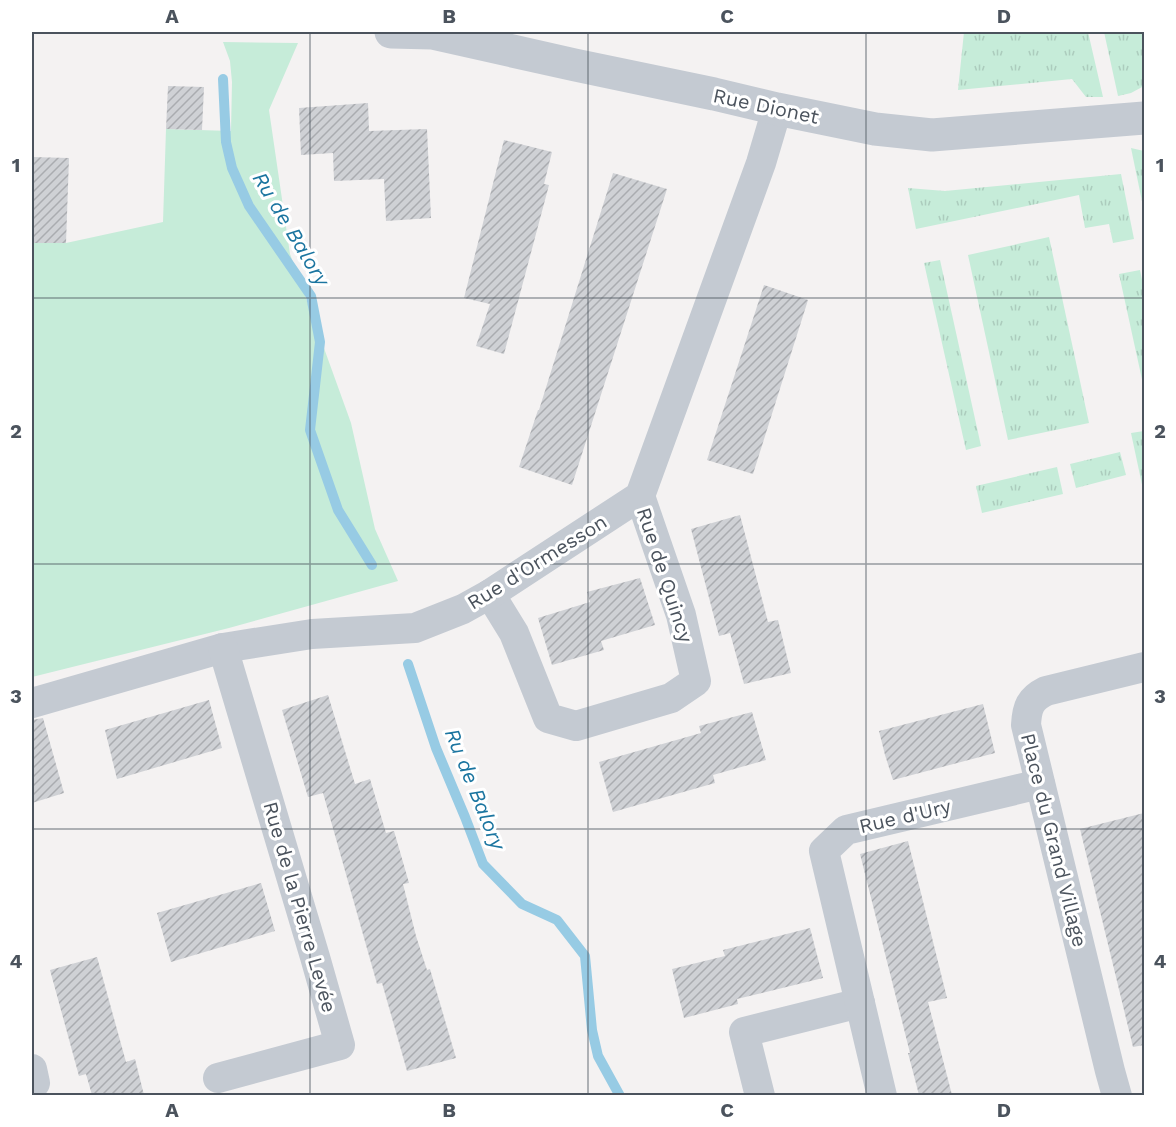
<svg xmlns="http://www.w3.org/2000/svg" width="1176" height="1127" font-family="'Work Sans',sans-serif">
  <defs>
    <pattern id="grass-tufts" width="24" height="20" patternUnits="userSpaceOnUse" patternTransform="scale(1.5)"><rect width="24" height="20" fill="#c6ecd9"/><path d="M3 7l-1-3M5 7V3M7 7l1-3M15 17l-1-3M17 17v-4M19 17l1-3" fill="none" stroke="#acccbd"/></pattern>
    <pattern id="building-hatch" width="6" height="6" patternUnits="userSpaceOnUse" patternTransform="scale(1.5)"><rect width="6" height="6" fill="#cfd1d5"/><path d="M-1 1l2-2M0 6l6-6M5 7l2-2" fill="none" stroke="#aaacb0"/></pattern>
  </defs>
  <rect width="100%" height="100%" fill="#f4f2f2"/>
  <g fill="url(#grass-tufts)">
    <polygon points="964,32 1088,32 1103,97 1086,97 1072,79 958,90"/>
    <polygon points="1104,32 1144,32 1144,86 1131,93 1118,96"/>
    <polygon points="1131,148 1144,151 1144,211"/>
    <polygon points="1121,174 1134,239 1113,243 1109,224 1085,228 1079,195 916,229 908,188 945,191"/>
    <polygon points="1049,237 1089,423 1008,440 968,255"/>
    <polygon points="940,260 981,446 966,450 924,263"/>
    <polygon points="1140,270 1144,290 1144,384 1143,384 1119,274"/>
    <polygon points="1144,431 1144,494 1131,433"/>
    <polygon points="1120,452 1126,475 1076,488 1070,464"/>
    <polygon points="1057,467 1063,494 982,513 976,486"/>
  </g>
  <polygon fill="#c6ecd9" points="223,42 298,43 269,110 290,254 351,423 375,529 398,581 229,628 32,677 32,243 66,243 163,222 166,129 231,131 232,82 230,61"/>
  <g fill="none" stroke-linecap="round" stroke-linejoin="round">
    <g stroke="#97cbe4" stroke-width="10">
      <polyline points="223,79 226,142 232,168 249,206 311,296 320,342 310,430 338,510 372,565"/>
      <polyline points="408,664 436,748 465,817 483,864 522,904 557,920 585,956 592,1030 598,1056 620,1096"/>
    </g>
  </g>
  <g fill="url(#building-hatch)">
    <polygon points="168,86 204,87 202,130 166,129"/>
    <polygon points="368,103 369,131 427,129 431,218 386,221 384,179 334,181 333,153 301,155 299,108"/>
    <polygon points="504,140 552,152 544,184 549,185 504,354 476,346 490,304 464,298"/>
    <polygon points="32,157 69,158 66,243 32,243"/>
    <polygon points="613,173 667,189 572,485 519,467 538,410 539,410"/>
    <polygon points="764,285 808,300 753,474 707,460"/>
    <polygon points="740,515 768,622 778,620 791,673 744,684 730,633 719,636 691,529"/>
    <polygon points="640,578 655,625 601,641 604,650 552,665 538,618 590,602 587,592"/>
    <polygon points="328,695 355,784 370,779 386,833 394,831 409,883 403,884 416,936 427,970 430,969 456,1058 407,1071 382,983 377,984 323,793 308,797 282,710"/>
    <polygon points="209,700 222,748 117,779 105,730"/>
    <polygon points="983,704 995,753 893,780 885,755 879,731"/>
    <polygon points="752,712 766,760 713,775 715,783 613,812 599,762 701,733 699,726"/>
    <polygon points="43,718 64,793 32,803 32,720"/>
    <polygon points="1144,813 1144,1045 1133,1047 1080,829"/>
    <polygon points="908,841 947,998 928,1002 952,1095 919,1095 908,1053 910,1053 860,854"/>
    <polygon points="261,883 275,931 171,962 157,913"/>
    <polygon points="810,928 823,978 737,999 738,1004 684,1018 672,969 725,956 723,950"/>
    <polygon points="97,957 126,1062 135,1059 144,1095 92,1095 86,1074 79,1076 50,970"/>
  </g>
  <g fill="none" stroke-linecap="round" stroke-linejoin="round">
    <g stroke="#c4cad2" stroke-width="30">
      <polyline points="490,594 514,633 548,718 576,726 671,698 696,681 681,615 640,496"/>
      <polyline points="32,703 223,648 312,634 415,628 463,609 490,594 640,496 761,163 777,109"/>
      <polyline points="32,1069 35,1083 32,1084"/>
      <polyline points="218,1078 340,1045 315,957 223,648"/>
      <polyline points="760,1096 744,1032 860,1003"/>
      <polyline points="882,1096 824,851 846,830 1040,784"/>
      <path d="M1117,1096L1110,1071L1026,725C1027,707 1030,699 1046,691L1144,667"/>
    </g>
    <polyline stroke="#c4cad2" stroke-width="33" points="391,32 432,33 575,65 714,94 777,109 875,129 932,135 1144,118"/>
  </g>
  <path fill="none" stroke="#4b535d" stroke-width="1.5" stroke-opacity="0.55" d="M310,32V1096M588,32V1096M866,32V1096M32,298H1144M32,564H1144M32,829H1144"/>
  <g text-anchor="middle" stroke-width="6" stroke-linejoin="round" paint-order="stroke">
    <g font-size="20" fill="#4b535d" stroke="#fff">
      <text transform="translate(766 106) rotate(12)" y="7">Rue Dionet</text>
      <text transform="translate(537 562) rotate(-32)" y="7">Rue d'Ormesson</text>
      <text transform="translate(665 575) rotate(72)" y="7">Rue de Quincy</text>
      <text transform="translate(905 816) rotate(-13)" y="7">Rue d'Ury</text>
      <text transform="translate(1054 840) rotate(76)" y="7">Place du Grand Village</text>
      <text transform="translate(300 907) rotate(74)" y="7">Rue de la Pierre Levée</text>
    </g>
    <g font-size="21" font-style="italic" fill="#1b75a0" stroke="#fff">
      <text transform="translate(291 229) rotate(59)" y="7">Ru de Balory</text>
      <text transform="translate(475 789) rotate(68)" y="7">Ru de Balory</text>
    </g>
  </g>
  <rect width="1176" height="1127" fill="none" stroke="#ffffff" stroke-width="66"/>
  <rect x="33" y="33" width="1110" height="1061" fill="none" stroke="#4b535d" stroke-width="2"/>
  <g font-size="20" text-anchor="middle" font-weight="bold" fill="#4b535d">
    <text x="172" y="23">A</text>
    <text x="449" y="23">B</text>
    <text x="727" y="23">C</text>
    <text x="1004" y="23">D</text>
    <text x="16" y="172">1</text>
    <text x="1160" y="172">1</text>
    <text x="16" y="438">2</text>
    <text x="1160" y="438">2</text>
    <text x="16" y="703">3</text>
    <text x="1160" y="703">3</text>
    <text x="16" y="968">4</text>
    <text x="1160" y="968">4</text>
    <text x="172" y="1117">A</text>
    <text x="449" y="1117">B</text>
    <text x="727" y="1117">C</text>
    <text x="1004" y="1117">D</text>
  </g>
</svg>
